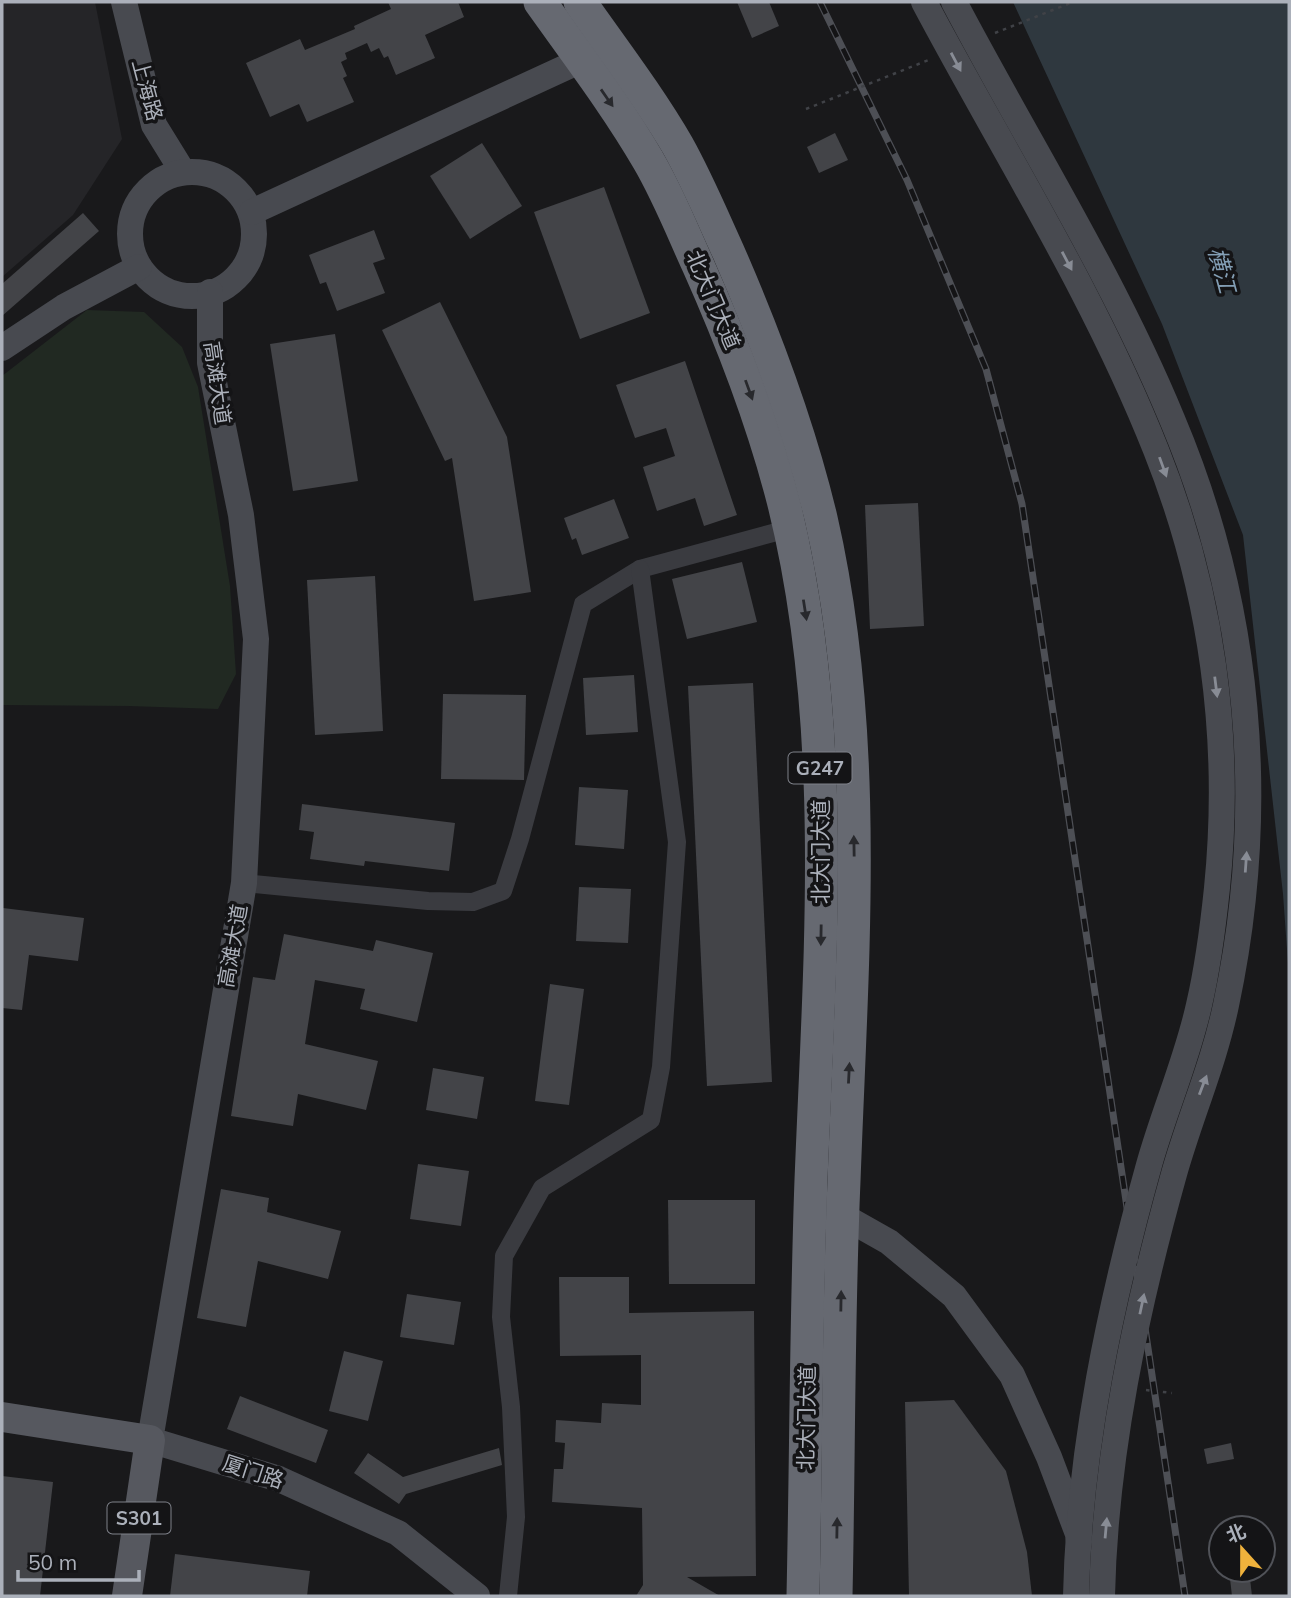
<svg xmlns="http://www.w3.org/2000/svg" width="1291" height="1598" font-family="Mulish,'Noto Sans SC',sans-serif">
  <rect width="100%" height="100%" fill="#19191b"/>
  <polygon fill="#252528" points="2,2 95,2 122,139 73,215 2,277"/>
  <polygon fill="#212922" points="87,310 144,312 182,347 198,387 230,586 236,674 218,709 129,706 2,705 2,376"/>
  <polygon fill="#2f383f" points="1013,2 1289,2 1289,977 1283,894 1243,535 1162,324"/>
  <g fill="#434448">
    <polygon points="388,2 458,2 464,17 425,35 435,58 396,75 388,56 384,58 379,48 371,52 367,43 345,53 347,59 341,62 347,76 343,78 354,102 307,122 299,104 270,117 246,63 300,39 305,50 355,29 354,26 391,9"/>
    <polygon points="737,2 769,2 779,26 752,38"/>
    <polygon points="835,133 848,160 819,173 807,147"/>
    <polygon points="482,143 522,206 470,239 430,176"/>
    <polygon points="604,187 650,313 580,339 534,212"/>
    <polygon points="83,213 99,231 2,316 2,284"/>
    <polygon points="374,230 385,259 373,263 385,293 337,311 326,282 320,284 309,255"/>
    <polygon points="440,302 507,437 531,592 474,601 452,458 445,461 382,330"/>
    <polygon points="335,334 358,481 293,491 270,344"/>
    <polygon points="685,361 737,515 704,526 695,498 657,511 643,467 675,456 666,428 635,438 616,385"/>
    <polygon points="614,499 629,538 582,555 576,538 572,540 564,518"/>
    <polygon points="918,503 924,626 870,629 865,505"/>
    <polygon points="742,562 757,622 687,639 672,579"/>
    <polygon points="375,576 383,731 315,735 307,580"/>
    <polygon points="634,675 638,732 586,735 583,678"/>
    <polygon points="753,683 772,1082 707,1086 688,686"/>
    <polygon points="443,694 526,695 524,780 441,779"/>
    <polygon points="579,787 628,790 624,849 575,845"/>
    <polygon points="302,804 455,823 449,871 365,861 364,866 310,859 314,832 299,830"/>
    <polygon points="579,887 631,889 628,943 576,941"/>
    <polygon points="3,908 84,918 78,961 29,955 22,1010 2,1008 2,921"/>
    <polygon points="284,934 373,951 376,940 433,953 417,1022 360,1009 365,989 315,980 305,1044 378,1061 366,1110 298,1094 293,1126 231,1116 253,977 275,980"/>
    <polygon points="550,984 584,989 569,1105 535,1101"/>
    <polygon points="433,1068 484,1077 477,1119 426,1110"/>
    <polygon points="418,1164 469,1171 461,1226 410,1219"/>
    <polygon points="221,1189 269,1198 267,1212 341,1231 328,1279 258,1261 246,1327 197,1318"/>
    <polygon points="668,1200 755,1200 755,1284 669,1284"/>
    <polygon points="559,1277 629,1277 629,1313 754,1311 756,1576 687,1577 720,1596 636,1596 643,1585 642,1508 552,1502 554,1469 563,1469 565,1443 555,1442 556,1420 601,1423 602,1403 641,1405 641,1355 560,1356"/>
    <polygon points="407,1294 461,1302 454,1345 400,1337"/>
    <polygon points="344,1351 383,1361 368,1421 329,1411"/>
    <polygon points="240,1396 328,1430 316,1463 227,1429"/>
    <polygon points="954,1400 1006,1471 1027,1552 1032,1596 909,1596 905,1402"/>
    <polygon points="1231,1443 1234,1459 1207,1464 1204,1449"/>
    <polygon points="499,1448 502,1465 406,1494 399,1504 354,1473 368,1453 403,1477"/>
    <polygon points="2,1476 53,1482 40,1596 2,1596"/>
    <polygon points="175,1554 310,1571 307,1596 170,1596"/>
    <polygon points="1229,1570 1249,1570 1252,1596 1232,1596"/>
  </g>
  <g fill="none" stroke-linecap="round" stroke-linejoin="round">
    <polyline stroke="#404247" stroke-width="2.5" stroke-dasharray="3.5 5" stroke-linecap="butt" points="1146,1390 1172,1393"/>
    <g stroke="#3a3b40" stroke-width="18">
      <polyline points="244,883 428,901 473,902 503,891 520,839 583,604 640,569 795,527"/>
      <polyline points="508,1596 516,1517 511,1407 501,1317 504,1256 542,1188 651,1120 661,1067 677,842 640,569"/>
    </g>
    <g stroke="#484a50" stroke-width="26">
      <polyline points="124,2 154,125 183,172"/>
      <circle cx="192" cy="234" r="62"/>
      <polyline points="252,212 597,53"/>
      <polyline points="210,292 210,363 241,515 256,639 244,883 150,1440 279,1479 398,1533 477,1596"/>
      <polyline points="2,348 64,307 139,267"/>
      <polyline points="827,1207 889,1242 954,1296 1012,1375 1049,1457 1078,1534 1079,1542"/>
    </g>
    <polyline stroke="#56585f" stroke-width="30" points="2,1417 150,1440 127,1596"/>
    <g stroke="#666971" stroke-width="33">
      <path d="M540,2C577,54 616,105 648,160C668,194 682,230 698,265C732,341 762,419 783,500C839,723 820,953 811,1180C806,1318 806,1457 803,1596"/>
      <path d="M580,2C613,49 649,96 678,146C697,180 712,216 728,251C766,338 799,426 821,518C871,736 852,959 844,1181C838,1319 839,1458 836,1596"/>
    </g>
    <defs>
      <polyline id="rail" points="820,2 907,180 986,369 1022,504 1185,1596"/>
    </defs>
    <use href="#rail" stroke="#4d4f55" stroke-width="7"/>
    <use href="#rail" stroke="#141416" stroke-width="4.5" stroke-dasharray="13" stroke-linecap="butt"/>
    <g stroke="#404247" stroke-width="2.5" stroke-dasharray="3.5 5" stroke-linecap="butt">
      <polyline points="995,33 1073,2"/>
      <polyline points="806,109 931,59"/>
    </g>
    <g stroke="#484a50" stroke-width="26">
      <path d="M924,2C1003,151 1094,293 1156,450C1212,590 1232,739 1217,888C1213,927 1208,966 1199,1005C1187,1060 1164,1111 1149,1165C1110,1305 1079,1451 1076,1596"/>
      <path d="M954,2C1027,141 1112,274 1172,419C1251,606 1268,807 1226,1005C1214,1063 1190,1117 1174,1174C1136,1310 1105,1455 1102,1596"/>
    </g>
  </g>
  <defs><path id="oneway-solid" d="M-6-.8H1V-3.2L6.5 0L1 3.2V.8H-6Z" transform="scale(1.75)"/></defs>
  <g fill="#888c95">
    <use href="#oneway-solid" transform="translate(956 62) rotate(62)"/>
    <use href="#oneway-solid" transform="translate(1067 261) rotate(62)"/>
    <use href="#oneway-solid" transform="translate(1163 467) rotate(70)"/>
    <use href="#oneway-solid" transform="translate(1216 687) rotate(83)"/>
    <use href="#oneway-solid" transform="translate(1246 862) rotate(-86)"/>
    <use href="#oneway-solid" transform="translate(1203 1085) rotate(-69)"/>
    <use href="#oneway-solid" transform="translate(1142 1304) rotate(-78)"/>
    <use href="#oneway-solid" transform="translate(1106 1528) rotate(-85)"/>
  </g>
  <g fill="#28292d">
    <use href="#oneway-solid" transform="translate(607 98) rotate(55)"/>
    <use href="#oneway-solid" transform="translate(749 390) rotate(70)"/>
    <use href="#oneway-solid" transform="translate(805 610) rotate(81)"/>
    <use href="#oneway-solid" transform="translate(854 846) rotate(-91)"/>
    <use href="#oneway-solid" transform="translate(821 935) rotate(91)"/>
    <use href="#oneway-solid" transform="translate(849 1073) rotate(-87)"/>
    <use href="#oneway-solid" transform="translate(841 1301) rotate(-89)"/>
    <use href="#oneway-solid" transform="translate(837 1528) rotate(-89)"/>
  </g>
  <g text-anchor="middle" stroke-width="7" stroke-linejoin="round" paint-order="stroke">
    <g fill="#141416" stroke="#7e8189" stroke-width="2">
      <rect x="788.5" y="752.5" width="63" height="31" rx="5"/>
      <rect x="107.5" y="1502.5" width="63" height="31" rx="5"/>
    </g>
    <g font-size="19" font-weight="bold" fill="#abb0ba">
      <text x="820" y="775">G247</text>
      <text x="139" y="1525">S301</text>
    </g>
    <g font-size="21" fill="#abb0ba" stroke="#141416">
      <text transform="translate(147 90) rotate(75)" y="7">上海路</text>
      <text transform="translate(713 300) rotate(67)" y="7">北大门大道</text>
      <text transform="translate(217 383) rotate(82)" y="7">高滩大道</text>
      <text transform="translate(821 852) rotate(-90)" y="7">北大门大道</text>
      <text transform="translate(233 946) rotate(-80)" y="7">高滩大道</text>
      <text transform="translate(807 1418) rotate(-89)" y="7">北大门大道</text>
      <text transform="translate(253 1472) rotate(18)" y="7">厦门路</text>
    </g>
    <g font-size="23" font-style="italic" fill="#839eb4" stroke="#141416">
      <text transform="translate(1222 270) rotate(75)" y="8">横江</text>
    </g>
  </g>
  <rect width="1291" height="1598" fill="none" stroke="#abb0ba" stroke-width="7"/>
  <g transform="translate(1242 1549) rotate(339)"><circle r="33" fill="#141416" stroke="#505258" stroke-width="2"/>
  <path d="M0-5L12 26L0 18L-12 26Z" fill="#efb23c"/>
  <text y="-10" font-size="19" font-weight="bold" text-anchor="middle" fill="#abb0ba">北</text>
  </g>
  <path d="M18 1570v10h121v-10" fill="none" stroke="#abb0ba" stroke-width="3.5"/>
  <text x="28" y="1570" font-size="21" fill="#abb0ba" stroke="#141416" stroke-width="5" paint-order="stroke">50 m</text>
</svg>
